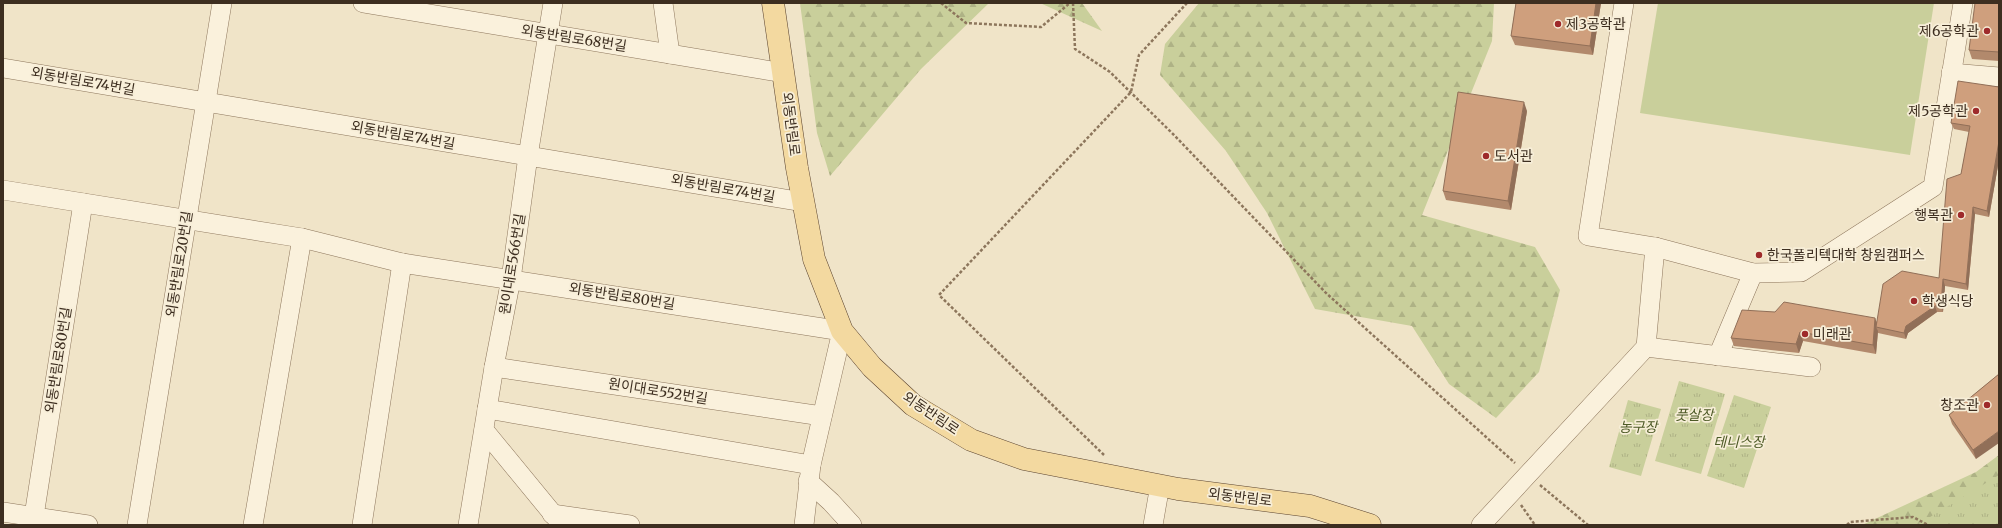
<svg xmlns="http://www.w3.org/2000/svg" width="2002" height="528" font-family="Merriweather,'Noto Sans KR',serif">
  <defs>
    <pattern id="forest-firs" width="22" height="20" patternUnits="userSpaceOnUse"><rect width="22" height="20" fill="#c9cf9b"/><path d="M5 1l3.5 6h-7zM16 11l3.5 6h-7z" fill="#aeb285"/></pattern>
    <pattern id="park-tufts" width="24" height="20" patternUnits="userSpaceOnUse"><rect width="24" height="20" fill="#c9cf9b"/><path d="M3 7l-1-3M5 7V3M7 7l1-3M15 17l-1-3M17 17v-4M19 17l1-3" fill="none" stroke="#aeb285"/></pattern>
  </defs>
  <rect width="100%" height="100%" fill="#f0e4c8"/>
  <g fill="url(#forest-firs)">
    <polygon points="800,3 989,3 921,69 830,176 817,133"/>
    <polygon points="1040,3 1082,3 1102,31"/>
    <polygon points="1199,3 1494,3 1492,41 1422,215 1535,247 1560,290 1539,372 1496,418 1449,384 1412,326 1315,309 1267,213 1226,151 1160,75 1165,44"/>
    <polygon points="1999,455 1999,525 1862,525 1976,472"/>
  </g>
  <g fill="url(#park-tufts)">
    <polygon points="1679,381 1725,394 1701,474 1655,461"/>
    <polygon points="1734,395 1771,407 1744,488 1707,476"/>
    <polygon points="1628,400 1661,409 1641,476 1609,467"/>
    <polygon points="1999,475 1999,525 1917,525"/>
  </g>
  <polygon fill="#c9cf9b" points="1658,3 1934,3 1910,155 1640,113"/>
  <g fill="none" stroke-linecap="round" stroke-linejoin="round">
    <defs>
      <g id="minor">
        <polyline points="363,3 784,73"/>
        <polyline points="663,3 670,54"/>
        <polyline points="1624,3 1588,236 1655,247 1753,273 1801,272 1933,187 1963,3"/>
        <polyline points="3,68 803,202"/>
        <polyline points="1951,73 1999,77"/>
        <polyline points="3,190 302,238 402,263 842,331 811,465 804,525"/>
        <polyline points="1646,347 1811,367"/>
        <polyline points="1718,356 1753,273"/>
        <polyline points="494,367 822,416"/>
        <polyline points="487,409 811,465"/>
        <polyline points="484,430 562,525"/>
        <polyline points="808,481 831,502 852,525"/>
        <polyline points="3,512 88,525"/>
        <polyline points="552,514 630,525"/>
        <polyline points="34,516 83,203"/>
        <polyline points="137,525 222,3"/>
        <polyline points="253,525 302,238"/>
        <polyline points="362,525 402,263"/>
        <polyline points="468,525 494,367 511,279 528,156 553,3"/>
        <polyline points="1153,525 1160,485"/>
        <polyline points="1481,525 1646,347 1655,247"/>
      </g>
      <polyline id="major" points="773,3 797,168 814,259 842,331 872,367 913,405 971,440 1024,459 1178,489 1310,506 1370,525"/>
    </defs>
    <use href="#minor" stroke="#8d765c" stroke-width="20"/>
    <use href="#major" stroke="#5b4430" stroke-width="23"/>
    <g stroke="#8d765c" stroke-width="2.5" stroke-dasharray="3 2" stroke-linecap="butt">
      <polyline points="941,3 966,23 1041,27 1070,3"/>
      <polyline points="1073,3 1075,49 1110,72 1174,135 1326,293 1515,463"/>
      <polyline points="1104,455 939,295 1131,92 1139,55 1187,3"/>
      <polyline points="1540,485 1588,525"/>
      <polyline points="1521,505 1535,525"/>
      <polyline points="1847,525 1850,522 1913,517 1928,525"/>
    </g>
    <use href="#minor" stroke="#faf1dc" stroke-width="19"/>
    <use href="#major" stroke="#f3d9a0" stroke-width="22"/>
  </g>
  <g fill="#b2896c">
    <polygon points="1516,3 1601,3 1593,55 1515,45 1511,36"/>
    <polygon points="1999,3 1999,61 1972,59 1969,50"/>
    <polygon points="1999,87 1999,160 1989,217 1975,214 1968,290 1945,286 1943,312 1937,312 1908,333 1906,339 1878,333 1878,331 1876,354 1803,341 1799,353 1734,346 1731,338 1875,318 1876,322 1939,278 1961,174 1969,132 1954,129 1951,123"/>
    <polygon points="1527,111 1511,210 1446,200 1443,191"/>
    <polygon points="1999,374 1976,459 1952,424 1949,415"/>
  </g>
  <g fill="#916f58">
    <polygon points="1596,3 1601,3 1593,55 1590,46"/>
    <polygon points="1524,102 1527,111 1511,210 1508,201"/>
    <polygon points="1999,141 1999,160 1989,217 1987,211"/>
    <polygon points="1973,207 1975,214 1968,290 1966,284"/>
    <polygon points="1943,279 1945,286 1943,312 1941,305"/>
    <polygon points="1935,306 1937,312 1908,333 1906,339 1904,333 1906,326"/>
    <polygon points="1875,318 1878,326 1876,327 1878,331 1876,354 1873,345"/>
    <polygon points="1800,332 1803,341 1799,353 1796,344"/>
    <polygon points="1999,431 1999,443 1976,459 1973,450"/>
  </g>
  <g fill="#cf9f7d" stroke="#916f58">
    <polygon points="1516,3 1596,3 1590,46 1511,36"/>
    <polygon points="1975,3 1999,3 1999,52 1969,50"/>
    <polygon points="1958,81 1999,87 1999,141 1987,211 1973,207 1966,284 1943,279 1941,305 1935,306 1906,326 1904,333 1876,327 1883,284 1902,271 1939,278 1947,179 1961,174 1970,126 1951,123"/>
    <polygon points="1458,92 1524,102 1508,201 1443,191"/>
    <polygon points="1784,302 1875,318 1873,345 1800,332 1796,344 1731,338 1742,310 1775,312"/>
    <polygon points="1999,374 1999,431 1973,450 1949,415"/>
  </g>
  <g fill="#9e2a2b" stroke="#f7eed8" stroke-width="1.5">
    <circle cx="1558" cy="24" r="4"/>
    <circle cx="1987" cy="31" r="4"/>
    <circle cx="1976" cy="111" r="4"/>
    <circle cx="1486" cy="156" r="4"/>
    <circle cx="1961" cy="215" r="4"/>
    <circle cx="1759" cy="255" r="4"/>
    <circle cx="1914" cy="301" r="4"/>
    <circle cx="1805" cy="334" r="4"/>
    <circle cx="1987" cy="405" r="4"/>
  </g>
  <g text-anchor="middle" stroke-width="3.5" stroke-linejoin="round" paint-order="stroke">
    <g font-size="14" fill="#3d2e20" stroke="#f7eed8" text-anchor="start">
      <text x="1566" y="29">제3공학관</text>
      <text x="1979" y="36" text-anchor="end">제6공학관</text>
      <text x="1968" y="116" text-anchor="end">제5공학관</text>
      <text x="1494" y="161">도서관</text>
      <text x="1953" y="220" text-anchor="end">행복관</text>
      <text x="1767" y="260">한국폴리텍대학 창원캠퍼스</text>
      <text x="1922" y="306">학생식당</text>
      <text x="1813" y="339">미래관</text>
      <text x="1979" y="410" text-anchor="end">창조관</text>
    </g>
    <g font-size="14" fill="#3d2e20" stroke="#f7eed8">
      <text transform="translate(574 38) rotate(9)" y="5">외동반림로68번길</text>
      <text transform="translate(83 81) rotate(10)" y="5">외동반림로74번길</text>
      <text transform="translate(791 124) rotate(83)" y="5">외동반림로</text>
      <text transform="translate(403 135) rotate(10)" y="5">외동반림로74번길</text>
      <text transform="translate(723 188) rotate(10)" y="5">외동반림로74번길</text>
      <text transform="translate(179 264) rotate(-81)" y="5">외동반림로20번길</text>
      <text transform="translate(512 264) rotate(-81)" y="5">원이대로566번길</text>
      <text transform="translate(622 296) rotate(9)" y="5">외동반림로80번길</text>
      <text transform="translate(58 360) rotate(-81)" y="5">외동반림로80번길</text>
      <text transform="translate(658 391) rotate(9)" y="5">원이대로552번길</text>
      <text transform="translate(931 413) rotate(34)" y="5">외동반림로</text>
      <text transform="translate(1240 497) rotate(7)" y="5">외동반림로</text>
    </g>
    <g font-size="14" font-style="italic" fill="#4d5a26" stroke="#f7eed8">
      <text x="1694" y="420">풋살장</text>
      <text x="1638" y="432">농구장</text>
      <text x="1739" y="447">테니스장</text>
    </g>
  </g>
  <rect width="2002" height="528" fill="none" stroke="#3d2e20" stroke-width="8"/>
</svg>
